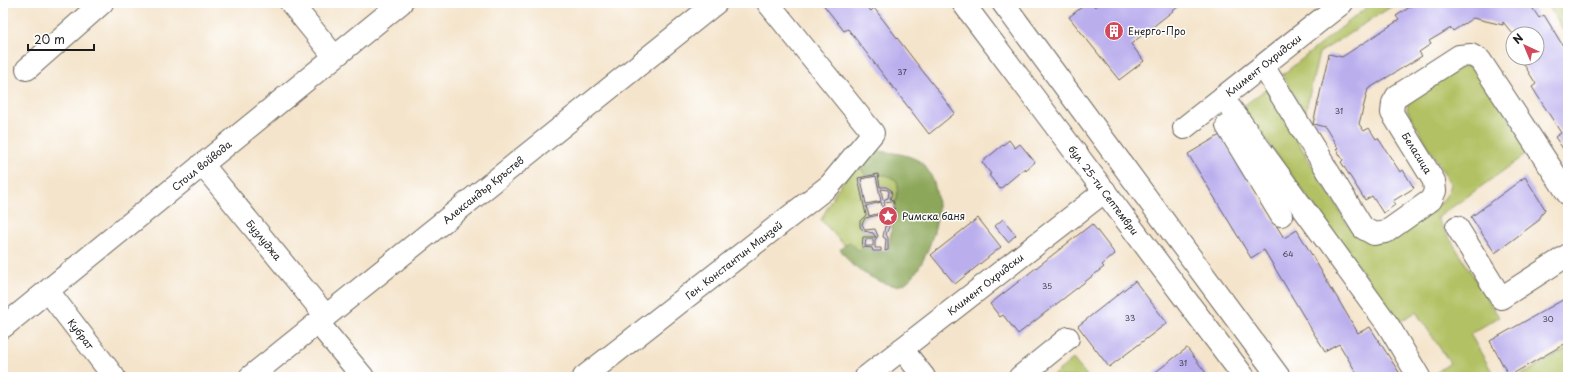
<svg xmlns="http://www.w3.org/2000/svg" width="1571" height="380" font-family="'Playpen Sans',sans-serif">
  <rect width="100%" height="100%" fill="#fff"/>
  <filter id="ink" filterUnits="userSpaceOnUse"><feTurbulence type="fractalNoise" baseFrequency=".025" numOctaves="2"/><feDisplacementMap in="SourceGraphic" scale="8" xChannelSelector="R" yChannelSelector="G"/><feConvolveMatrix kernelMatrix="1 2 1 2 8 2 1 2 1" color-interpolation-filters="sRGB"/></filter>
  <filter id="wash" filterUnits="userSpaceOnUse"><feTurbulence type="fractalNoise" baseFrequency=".012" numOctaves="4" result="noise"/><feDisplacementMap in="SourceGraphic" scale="16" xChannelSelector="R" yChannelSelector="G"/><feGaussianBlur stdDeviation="0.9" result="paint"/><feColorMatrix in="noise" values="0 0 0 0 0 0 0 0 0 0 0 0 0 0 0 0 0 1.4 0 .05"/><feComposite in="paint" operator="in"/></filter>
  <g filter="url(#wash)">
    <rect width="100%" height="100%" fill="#f4e4cb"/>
    <g fill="#b2c164" stroke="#676e40">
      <polygon points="1372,3 1397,3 1319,53 1305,114 1282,75"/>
      <polygon points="1547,3 1568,3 1568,38"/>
      <polygon points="1469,66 1476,70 1531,151 1437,218 1499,317 1470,334 1495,377 1430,377 1450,363 1416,312 1399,322 1242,107 1266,89 1348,225 1358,236 1441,203 1448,193 1451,185 1407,110 1408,103 1415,96 1462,67"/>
      <polygon points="855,166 860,167 866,176 858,179 866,215 860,221 860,227 864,231 873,233 876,237 863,237 862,247 859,251 850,243 844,245 821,220 836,191"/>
      <polygon points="878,174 889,175 897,180 898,187 895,209 893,200 890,199 892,194 891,190 886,187 880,187"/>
      <polygon points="1568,348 1568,377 1518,377"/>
      <polygon points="1073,359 1088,377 1051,377"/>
    </g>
    <path fill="#8da75a" stroke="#54623b" d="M880,151C893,153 908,154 919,161C932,170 937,189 938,205C939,225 922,278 901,285C889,289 860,272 851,264C847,259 844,254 840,249L850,242L859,251L862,247L872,248L873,251L888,250L898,187L897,181C886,173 878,174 866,176L860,167L855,166L861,153Z"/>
    <g id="blocks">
      <g fill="#baaeed" fill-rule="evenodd">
        <polygon points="822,3 864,3 871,11 874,8 955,113 929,134 848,29 844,31"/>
        <polygon points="1087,3 1091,3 1095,7 1103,3 1183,3 1131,44 1144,61 1119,80 1069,17"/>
        <polygon points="1416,3 1533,3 1535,7 1533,9 1539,18 1544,15 1568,54 1568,156 1555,137 1561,133 1532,87 1536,84 1520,58 1537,58 1537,34 1513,34 1503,22 1503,25 1473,18 1453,31 1451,28 1429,41 1431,44 1419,52 1422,56 1368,89 1359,124 1364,131 1369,128 1376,139 1378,138 1400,172 1403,170 1414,188 1393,201 1395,205 1383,213 1372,196 1365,200 1341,162 1343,160 1336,149 1338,148 1325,127 1313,124 1329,54 1342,57 1399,20 1396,16"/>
        <polygon points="1220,135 1284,238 1297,230 1358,333 1370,327 1402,377 1359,377 1339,344 1325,352 1264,250 1251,258 1188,154"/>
        <polygon points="1009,140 1015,148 1020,144 1035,162 1026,170 1025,168 1000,189 989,175 991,174 982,162"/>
        <path d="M878,174L880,187H886L891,190L892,194L890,199L893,200L894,204L892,201L884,202L886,210L894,208L895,209L886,211L889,227L886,234L888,238V250L885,251L886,239L883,237L885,226H887L884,214L865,218L862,224L865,230L875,229L878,236L875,240V248H881V251H873L872,248L862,247L863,237H876L873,233L864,231L860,227V221L866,215L858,178ZM876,176L881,201L866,204L861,179ZM881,189L888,190L889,192L888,198L883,200ZM881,202L884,212L869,216L866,206ZM866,239H873V246H865Z"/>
        <polygon points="1525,177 1545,209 1538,221 1495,253 1471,217"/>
        <polygon points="978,218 1001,247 955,284 931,255"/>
        <polygon points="1003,219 1016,235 1008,242 995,226"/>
        <polygon points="1092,224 1115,254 1102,265 1104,267 1018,334 1003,315 1000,317 990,304"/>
        <polygon points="1135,281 1167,323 1109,367 1078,326"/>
        <polygon points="1568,297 1568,342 1509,376 1490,341"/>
        <polygon points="1187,348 1209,377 1149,377"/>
      </g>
    </g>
  </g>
  <g filter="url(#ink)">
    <use href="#blocks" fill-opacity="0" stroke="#686259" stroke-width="1"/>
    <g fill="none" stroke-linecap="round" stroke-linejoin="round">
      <defs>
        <g id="minor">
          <polyline points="291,3 334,56"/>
          <polyline points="1263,66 1363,228 1374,234 1386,232 1431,200 1435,191 1434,181 1392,113 1393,103 1397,96 1459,56 1471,55 1480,60 1568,194"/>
          <polyline points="27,69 102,3"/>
          <polyline points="1223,98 1388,325 1419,377"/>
          <polyline points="1227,126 1281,215"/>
          <path id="s1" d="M1184,128L1342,3"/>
          <path id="s2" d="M202,164L326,316"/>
          <polyline points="1457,227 1501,298 1568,255"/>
          <path id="s3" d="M48,291L114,377"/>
          <polyline points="318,323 363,377"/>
          <path id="s4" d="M3,327L401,3"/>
          <polyline points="902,349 924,377"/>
          <path id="s5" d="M250,377L716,3"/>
          <path id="s6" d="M584,377L830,185L873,133L768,3"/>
          <path id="s7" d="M866,377L1105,191"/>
          <polyline points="1020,377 1068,338"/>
        </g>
        <g id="major">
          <path id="s8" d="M963,3L1244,377"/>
          <polyline points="1003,3 1279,377"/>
        </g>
      </defs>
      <use href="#minor" stroke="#686259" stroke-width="24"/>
      <use href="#major" stroke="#686259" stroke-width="24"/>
      <use href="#minor" stroke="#fff" stroke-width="22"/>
      <use href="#major" stroke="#fff" stroke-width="22"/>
    </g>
  </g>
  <defs>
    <symbol id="building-disc" viewBox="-11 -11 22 22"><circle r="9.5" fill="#d1495b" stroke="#fff"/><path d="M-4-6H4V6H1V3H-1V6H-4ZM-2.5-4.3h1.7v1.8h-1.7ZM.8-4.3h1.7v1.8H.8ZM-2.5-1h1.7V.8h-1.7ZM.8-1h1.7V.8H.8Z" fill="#fff"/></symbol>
    <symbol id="sight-disc" viewBox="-11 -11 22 22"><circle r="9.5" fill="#d1495b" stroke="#fff"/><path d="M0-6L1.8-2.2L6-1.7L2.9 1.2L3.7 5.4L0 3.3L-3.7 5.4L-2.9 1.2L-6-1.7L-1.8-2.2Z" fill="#fff"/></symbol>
  </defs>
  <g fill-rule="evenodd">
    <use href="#building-disc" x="1103" y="20" width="22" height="22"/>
    <use href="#sight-disc" x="877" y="205" width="22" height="22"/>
  </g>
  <g text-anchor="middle" stroke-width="3" stroke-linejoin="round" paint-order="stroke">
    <g font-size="8" fill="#444050">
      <text x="902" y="75">37</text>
      <text x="1339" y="114">31</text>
      <text x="1288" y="257">64</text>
      <text x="1047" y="289">35</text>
      <text x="1130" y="321">33</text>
      <text x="1548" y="322">30</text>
      <text x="1183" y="366">31</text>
    </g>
    <g font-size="10" fill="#1c1c1c" stroke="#fff" text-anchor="start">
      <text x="1128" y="35">Енерго-Про</text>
      <text x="902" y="220">Римска баня</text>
    </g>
    <g font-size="10" fill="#1c1c1c" stroke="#fff">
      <text dy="4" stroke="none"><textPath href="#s1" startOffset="101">Климент Охридски</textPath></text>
      <text transform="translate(1417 153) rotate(58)" y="4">Беласица</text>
      <text dy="4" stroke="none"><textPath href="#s4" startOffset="256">Стоил войвода</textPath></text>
      <text dy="4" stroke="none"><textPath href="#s5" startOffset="299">Александър Кръстев</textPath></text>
      <text dy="4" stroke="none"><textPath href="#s8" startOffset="234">бул. 25-ти Септември</textPath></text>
      <text dy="4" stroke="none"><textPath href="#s2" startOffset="98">Бузлуджа</textPath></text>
      <text dy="4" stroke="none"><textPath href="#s6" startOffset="190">Ген. Константин Манзей</textPath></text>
      <text dy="4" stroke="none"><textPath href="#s7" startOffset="151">Климент Охридски</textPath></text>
      <text dy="4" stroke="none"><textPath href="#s3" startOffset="54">Кубрат</textPath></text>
    </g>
  </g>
  <rect width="1571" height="380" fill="none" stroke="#fff" stroke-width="16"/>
  <g transform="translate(1525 46) rotate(316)"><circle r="19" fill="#ffffff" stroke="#a4a4a4"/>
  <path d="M0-3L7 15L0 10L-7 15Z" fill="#d1495b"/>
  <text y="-6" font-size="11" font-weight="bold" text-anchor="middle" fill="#1c1c1c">N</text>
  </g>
  <path d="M28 44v6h66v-6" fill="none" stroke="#1c1c1c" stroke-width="2"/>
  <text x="34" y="44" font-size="12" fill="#1c1c1c" stroke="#ffffff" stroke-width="3" paint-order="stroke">20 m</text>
</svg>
